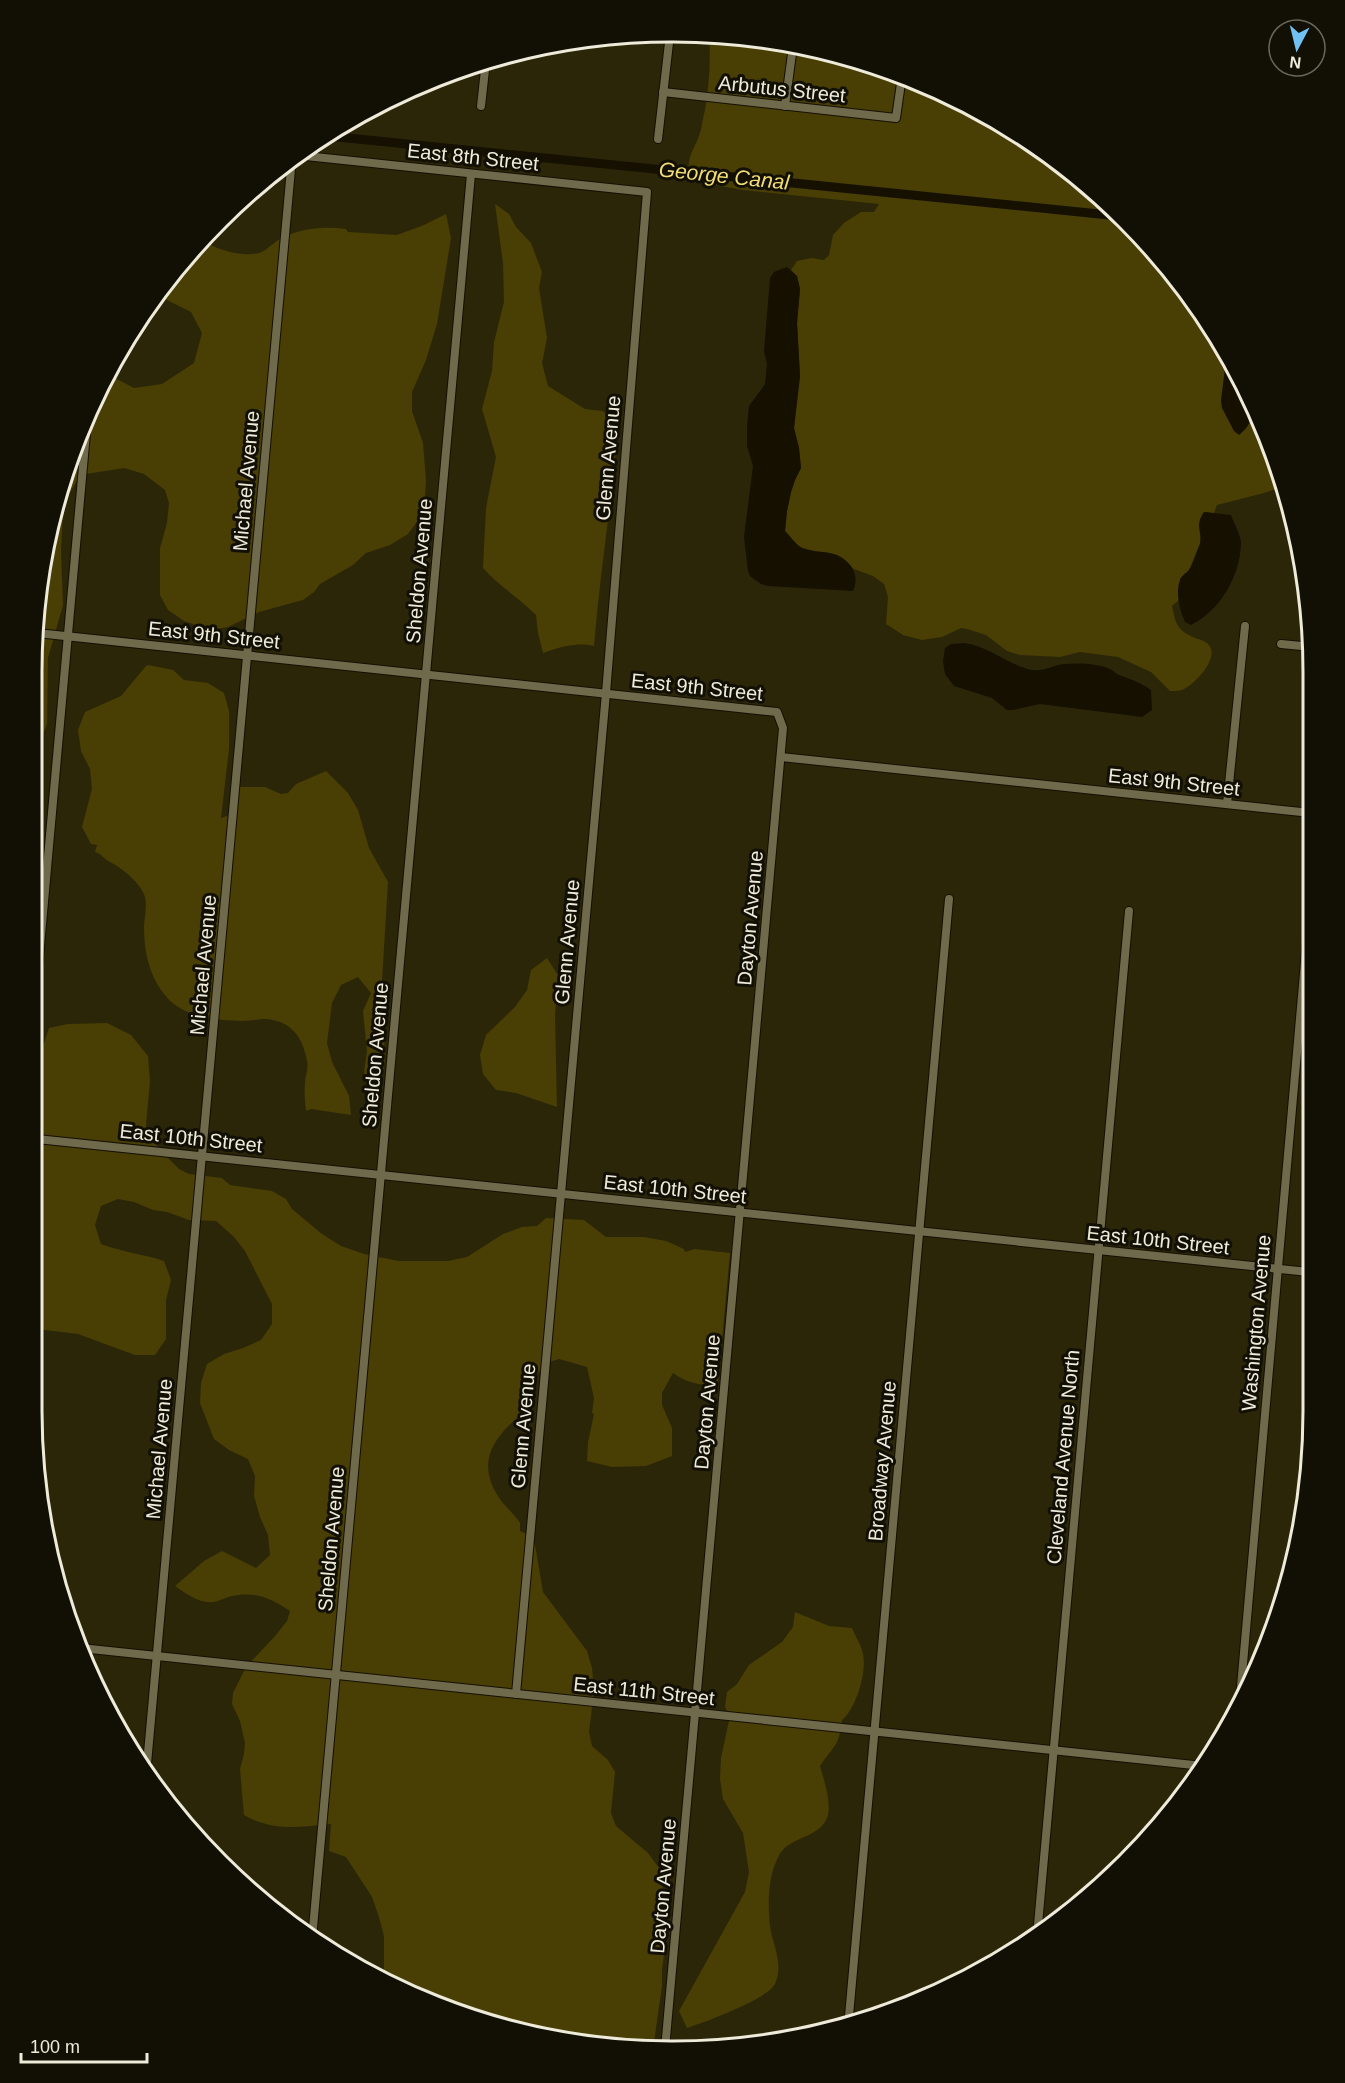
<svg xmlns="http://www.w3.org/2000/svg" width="1345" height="2083" font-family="Helvetica,sans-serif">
  <rect width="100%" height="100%" fill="#2c2609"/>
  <g fill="#493e04">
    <path d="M709,35L756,37L878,65L993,117L1095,190L1181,283L1217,341L1225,369L1221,401L1234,431L1252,416L1254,405L1284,486L1264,493L1217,505L1214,513L1204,512L1200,543L1190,568L1179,584V600L1172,606C1176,625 1177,630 1195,638C1199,639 1205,641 1208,644C1221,657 1195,684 1184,689C1181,691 1174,691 1170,691L1151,672L1118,657L1080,652L1060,657L1020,655L1007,651L986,635L967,629L961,628L942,637L922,640L903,635L886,624L888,597L884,584L873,576L854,569L837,555L818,552L799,547L785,531L787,511L791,492L795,480L801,468L799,448L794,428L800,376L797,323L800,289L797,276L791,270L797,261L811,258L824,260L829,255L833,235L844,223L861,212H874L879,204L743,190L692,181C683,161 694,151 700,133C702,126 703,117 705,110C709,86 711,60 709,35Z"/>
    <path d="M495,204L509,214L516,227L531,243L542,272L539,288L547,338L542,363L548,386L585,409L603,411L618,426C612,500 600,572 594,646C577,642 560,647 543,653L538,633L536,615C519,598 499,586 483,568L486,508L496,457L482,409L492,371L494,342L504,302L503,263Z"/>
    <path d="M446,214L451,238L437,324L426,360L412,392V411L423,443L426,480L424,512L408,534L390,545L366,553L353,565L320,584L314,592L303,600L259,612L228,627L210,630L184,621L168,610L160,595V548L167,523L169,503L165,490L144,474L124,468L86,474L76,482L66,500L63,510L61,551L63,605L48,658L47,724L37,750V588L80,427L107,374L134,388L162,384L194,363L202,333L191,312L163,298H156L190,250L201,240C219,250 238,257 259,253C266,251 272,244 278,240C300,228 322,226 346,229L348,232L397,235L424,225Z"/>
    <path d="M148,665L173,670L184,680L208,683L224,693L229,711V749L221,818L235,813L238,787H265L281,794L288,793L296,784L326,771L348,793L358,810L369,848L388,882L382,981L385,1058L380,1095L369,1092L364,1072L367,1051L363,1011L371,993L358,977L341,985L332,1003L327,1043L332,1062L349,1096L351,1115L311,1109L306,1111C305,1102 304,1092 305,1083C305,1076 309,1068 307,1061C303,1037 291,1021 266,1019C259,1019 251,1021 243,1021C215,1020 182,1018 164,994C148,973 144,950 144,925C145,916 147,905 145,897C141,883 122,868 110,862C104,859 102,854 95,852L97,845L91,844L82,827L92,789L90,769L81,751L78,730L85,712L121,696L146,666Z"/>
    <polygon points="547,958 558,975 555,1015 557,1107 516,1093 496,1090 483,1074 480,1055 486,1035 515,1007 527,990 531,970"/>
    <path d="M107,1023L131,1035L148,1056L150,1081L146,1125L150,1135L159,1149L179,1169L189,1174L222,1178L230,1185L272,1191L286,1199L292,1209L322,1234L341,1246L364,1254L399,1261H448L467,1257L503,1234L522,1227L537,1226L546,1218L584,1220L606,1237H644L666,1241L684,1249L685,1252L695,1249L730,1253L718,1384C700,1386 687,1383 673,1373L662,1393V1405L672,1428V1456L646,1466L612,1467L587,1461L588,1442L594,1414L592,1413L594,1398L587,1367L559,1359L549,1362L532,1379L529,1408C495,1435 472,1461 502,1502C508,1509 515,1515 520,1523V1531L529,1535L535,1545L543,1592L587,1651L592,1668L594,1691L589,1732L592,1746L608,1760L615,1772L611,1813L616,1826L648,1853L659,1868L665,1901V1948L662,1969V1986L653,2049L631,2050L466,2017L404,1989L401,1984L384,1976V1936L379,1917L372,1897L346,1857L329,1851L331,1824C300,1827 273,1832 244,1815L240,1769L244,1754L245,1743L240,1721L232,1704L233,1693L246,1667L276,1635L287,1621L290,1611C271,1598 255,1591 232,1596C226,1597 220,1601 214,1602C200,1604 186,1594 175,1586L204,1561L222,1551L256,1568L270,1555L268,1535L260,1517L254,1496L255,1476L248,1459L229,1450L214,1439L200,1403L201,1383L207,1364L224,1354L243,1348L261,1340L272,1324V1304L245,1251L233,1236L216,1221L189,1220L167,1212L153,1210L134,1202L118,1199L101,1206L95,1225L101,1244C122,1252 143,1254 164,1261L171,1280L166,1300V1339L155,1355H135L78,1334L37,1329V1065L49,1028L68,1024Z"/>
    <path d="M795,1612L829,1626L852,1628C855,1636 862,1646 863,1654C867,1672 856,1709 842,1720C839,1747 834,1745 820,1766C824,1780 831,1800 828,1815C822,1837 794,1836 782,1851C779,1854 776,1862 774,1867C768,1884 768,1908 770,1926C773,1946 784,1964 775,1984C766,2000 705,2022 687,2028L679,2011L745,1892L749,1872L743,1833L723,1799L720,1779L721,1758L730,1716L725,1707L727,1692L737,1684L749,1665L782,1642L793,1627Z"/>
  </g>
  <g fill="#151000">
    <path d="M787,267L797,276L800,289L797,323L800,376L794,428L799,448L801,468L795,480L791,492L787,511L785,531C790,536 796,545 802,548C813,553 828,550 839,556C852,563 860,576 853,591L768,586L761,584L750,576L748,571L744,537L753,466L747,446V426L749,406L765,384L767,364L764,351L770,278L774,272Z"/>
    <path d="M1217,341C1233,367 1273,409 1239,435L1234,431L1222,408L1221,401L1225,369Z"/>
    <path d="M1204,512L1231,515C1234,523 1240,534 1241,542C1241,575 1220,611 1191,625L1185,622C1180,611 1175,593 1180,580C1181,576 1185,574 1189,570C1193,564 1197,551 1200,544C1203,532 1194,526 1204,512Z"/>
    <path d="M964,643C989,646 1008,665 1032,670C1044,672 1053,665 1064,664C1078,663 1096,663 1110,669C1114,671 1117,675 1122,676C1133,680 1141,683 1151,690L1152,710L1142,717L1040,704L1013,710H1007L992,698L954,686L945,674L943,661L945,648L951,644Z"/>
  </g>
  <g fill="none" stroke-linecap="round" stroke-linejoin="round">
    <polyline stroke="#151000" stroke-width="9" points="328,136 1119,216"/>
    <defs>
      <g id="minor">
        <polyline points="663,92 896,118 902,76"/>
        <polyline points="481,106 486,61"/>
        <polyline points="785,106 793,46"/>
        <polyline points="658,139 670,34"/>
        <polyline points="296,155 647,192 606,693 516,1694"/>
        <polyline points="37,633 777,712 783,728 665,2049"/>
        <polyline points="1281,644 1312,647"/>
        <polyline points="781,757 1311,813"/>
        <polyline points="1227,804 1245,626"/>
        <polyline points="37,980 88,411"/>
        <polyline points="37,1139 1309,1272"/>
        <polyline points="81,1648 1203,1766"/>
        <polyline points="1239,1709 1307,939"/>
        <polyline points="146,1775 292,158"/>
        <polyline points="1037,1936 1129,911"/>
        <polyline points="312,1939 471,174"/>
        <polyline points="848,2027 949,899"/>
      </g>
    </defs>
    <use href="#minor" stroke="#140f00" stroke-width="10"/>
    <use href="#minor" stroke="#706a4c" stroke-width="8"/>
  </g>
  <g text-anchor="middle" stroke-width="6" stroke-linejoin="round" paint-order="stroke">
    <g font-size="20" fill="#eeebda" stroke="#120f05">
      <text transform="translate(782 89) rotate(6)" y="7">Arbutus Street</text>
      <text transform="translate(473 157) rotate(6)" y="7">East 8th Street</text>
      <text transform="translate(608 458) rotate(-85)" y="7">Glenn Avenue</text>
      <text transform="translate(246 481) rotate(-85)" y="7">Michael Avenue</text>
      <text transform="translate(419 571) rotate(-85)" y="7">Sheldon Avenue</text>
      <text transform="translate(214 635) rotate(6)" y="7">East 9th Street</text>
      <text transform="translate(697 687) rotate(6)" y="7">East 9th Street</text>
      <text transform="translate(1174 782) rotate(6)" y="7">East 9th Street</text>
      <text transform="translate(750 918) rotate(-85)" y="7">Dayton Avenue</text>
      <text transform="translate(567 942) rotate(-85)" y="7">Glenn Avenue</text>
      <text transform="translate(203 965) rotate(-85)" y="7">Michael Avenue</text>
      <text transform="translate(375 1055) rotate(-85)" y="7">Sheldon Avenue</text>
      <text transform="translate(191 1138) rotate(6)" y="7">East 10th Street</text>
      <text transform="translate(675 1189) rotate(6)" y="7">East 10th Street</text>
      <text transform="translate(1158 1240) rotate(6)" y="7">East 10th Street</text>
      <text transform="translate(1256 1323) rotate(-85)" y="7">Washington Avenue</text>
      <text transform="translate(707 1402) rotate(-85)" y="7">Dayton Avenue</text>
      <text transform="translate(523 1426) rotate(-85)" y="7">Glenn Avenue</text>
      <text transform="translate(159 1449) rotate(-85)" y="7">Michael Avenue</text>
      <text transform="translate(1063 1457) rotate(-85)" y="7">Cleveland Avenue North</text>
      <text transform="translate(882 1461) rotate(-85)" y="7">Broadway Avenue</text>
      <text transform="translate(331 1539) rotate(-85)" y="7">Sheldon Avenue</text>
      <text transform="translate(644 1691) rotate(6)" y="7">East 11th Street</text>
      <text transform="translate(663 1886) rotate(-85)" y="7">Dayton Avenue</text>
    </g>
    <g font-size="21" font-style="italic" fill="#f2dd74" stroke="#120f05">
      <text transform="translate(724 176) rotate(6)" y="7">George Canal</text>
    </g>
  </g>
  <path d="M0 0H1345V2083H0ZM672 42H673A630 630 0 0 1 1303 672V1411A630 630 0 0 1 673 2041H672A630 630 0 0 1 42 1411V672A630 630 0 0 1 672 42Z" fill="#120f05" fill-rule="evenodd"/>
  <path fill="none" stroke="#eeebda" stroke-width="3" d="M672 42H673A630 630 0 0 1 1303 672V1411A630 630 0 0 1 673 2041H672A630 630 0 0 1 42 1411V672A630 630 0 0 1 672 42Z"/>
  <g transform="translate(1297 48) rotate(187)"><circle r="28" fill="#120f05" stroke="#6a675a" stroke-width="1.5"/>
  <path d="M0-4.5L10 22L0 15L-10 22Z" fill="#71c1f4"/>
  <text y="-9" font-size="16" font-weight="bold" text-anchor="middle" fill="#eeebda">N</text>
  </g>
  <path d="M21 2053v9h126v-9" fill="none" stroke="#eeebda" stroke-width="3"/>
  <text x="30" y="2053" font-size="18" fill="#eeebda" stroke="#120f05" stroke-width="4.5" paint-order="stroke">100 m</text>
</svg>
